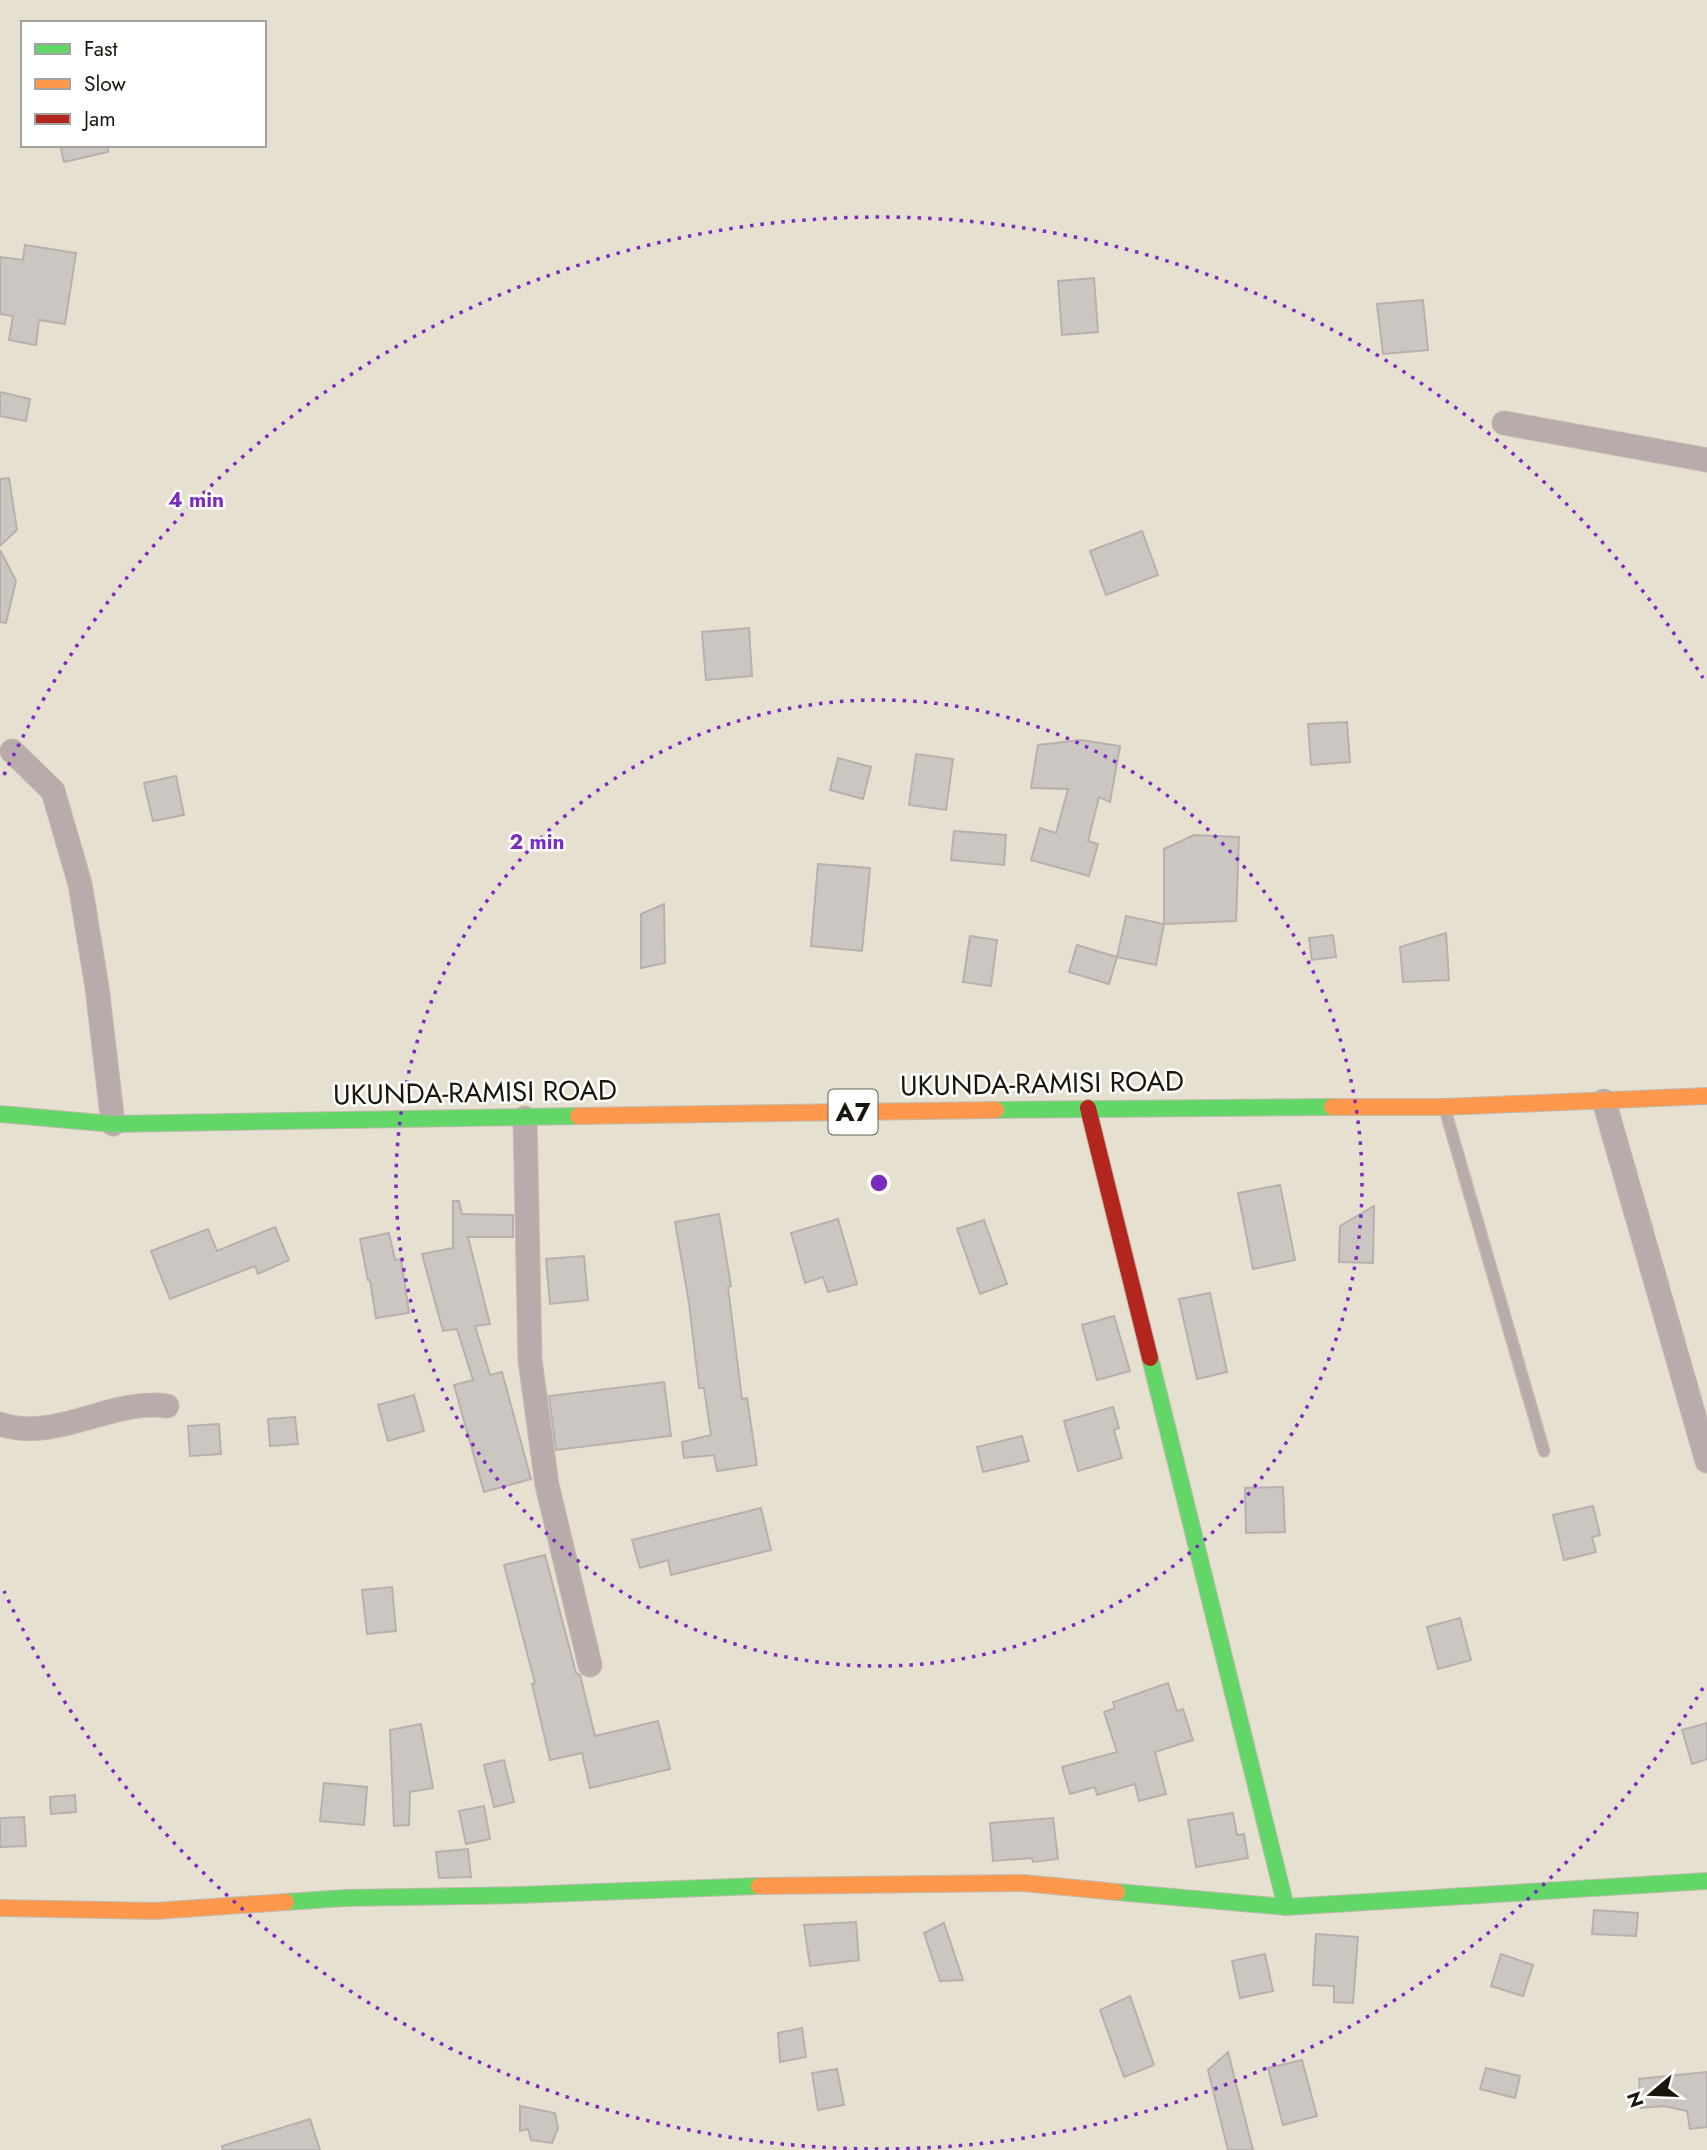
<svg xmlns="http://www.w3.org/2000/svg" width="1707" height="2150" font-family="Jost,sans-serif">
  <rect width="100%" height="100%" fill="#e6e0d1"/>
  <g fill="#ccc6c2" stroke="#b7b0ad" stroke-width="2">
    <polygon points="60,145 108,145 108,152 64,162"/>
    <polygon points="25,245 76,253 65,324 39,320 36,345 9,340 13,316 0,314 0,257 23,260"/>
    <polygon points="1094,278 1098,332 1062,335 1058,281"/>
    <polygon points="1423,300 1428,350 1383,354 1377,304"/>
    <polygon points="0,392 30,399 26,421 0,416"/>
    <polygon points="9,478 17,530 0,546 0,479"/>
    <polygon points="1142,531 1158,575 1106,595 1090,551"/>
    <polygon points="0,550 16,581 6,623 0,622"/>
    <polygon points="749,628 752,676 706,680 702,632"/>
    <polygon points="1347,722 1350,762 1311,765 1308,724"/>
    <polygon points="1081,740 1120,746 1110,802 1099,797 1088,841 1098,844 1089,876 1031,860 1040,828 1056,833 1068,789 1031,788 1038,745"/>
    <polygon points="916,754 953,759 946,810 909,805"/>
    <polygon points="838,758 871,767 863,799 830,790"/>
    <polygon points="176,776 184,815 153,821 144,783"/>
    <polygon points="954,831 1006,835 1004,865 951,860"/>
    <polygon points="1194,835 1239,837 1236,921 1164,924 1164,849"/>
    <polygon points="818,864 870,868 862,951 811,946"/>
    <polygon points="664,904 665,963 641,968 641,914"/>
    <polygon points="1126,916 1164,924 1156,965 1117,957"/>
    <polygon points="1446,933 1449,980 1403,982 1400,947"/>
    <polygon points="1333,935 1336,957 1312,960 1309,938"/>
    <polygon points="970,936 997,940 991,986 963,982"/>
    <polygon points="1077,945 1117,957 1109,984 1069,972"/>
    <polygon points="1280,1185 1295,1260 1253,1269 1238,1193"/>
    <polygon points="453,1201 459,1201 462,1214 513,1215 513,1237 468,1237 490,1324 475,1326 490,1375 502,1372 531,1479 484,1492 454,1385 473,1380 457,1329 443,1331 422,1254 453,1248"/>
    <polygon points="1374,1206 1373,1263 1339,1262 1340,1226"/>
    <polygon points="719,1214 731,1286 728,1287 742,1399 747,1398 757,1465 717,1471 714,1455 684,1458 682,1442 711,1435 704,1388 699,1388 689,1303 675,1222"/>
    <polygon points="838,1219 857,1284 828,1292 823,1277 805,1283 791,1233"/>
    <polygon points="984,1220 1007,1284 980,1294 957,1229"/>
    <polygon points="275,1227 289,1260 258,1274 255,1266 170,1299 151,1251 208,1229 217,1251"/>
    <polygon points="389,1233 395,1260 401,1259 409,1313 376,1318 370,1280 368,1280 360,1239"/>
    <polygon points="584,1256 588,1300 550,1304 546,1259"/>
    <polygon points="1210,1293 1227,1372 1197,1379 1179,1299"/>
    <polygon points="1114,1316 1130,1371 1097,1380 1082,1325"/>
    <polygon points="664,1382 671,1436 556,1450 549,1396"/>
    <polygon points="414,1395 424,1431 388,1441 378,1405"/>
    <polygon points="1113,1407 1119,1428 1114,1430 1122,1458 1078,1471 1064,1421"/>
    <polygon points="295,1417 298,1444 270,1446 268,1419"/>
    <polygon points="219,1424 221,1454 190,1456 188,1426"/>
    <polygon points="1022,1436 1029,1461 983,1472 977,1447"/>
    <polygon points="1283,1487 1285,1532 1246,1533 1245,1488"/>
    <polygon points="1593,1506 1600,1535 1592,1537 1596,1552 1564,1560 1553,1515"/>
    <polygon points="761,1508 771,1550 671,1575 668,1560 640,1568 632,1540"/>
    <polygon points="545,1555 576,1673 580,1675 595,1736 658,1721 670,1769 590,1788 582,1753 550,1760 532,1684 535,1683 504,1565"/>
    <polygon points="392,1587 396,1631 367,1634 362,1590"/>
    <polygon points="1460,1618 1471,1660 1438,1669 1427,1627"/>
    <polygon points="1168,1683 1177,1711 1183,1709 1193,1740 1155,1752 1166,1794 1139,1801 1135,1784 1097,1795 1095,1787 1070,1794 1062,1767 1117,1752 1104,1712 1115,1708 1113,1702"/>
    <polygon points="1707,1723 1707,1759 1692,1764 1682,1730"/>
    <polygon points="421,1724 433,1788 410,1792 409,1825 394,1826 390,1730"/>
    <polygon points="504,1760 514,1802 494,1807 484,1765"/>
    <polygon points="324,1783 367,1787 364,1825 320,1821"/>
    <polygon points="75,1795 76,1812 51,1814 50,1797"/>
    <polygon points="484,1806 490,1839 466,1844 459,1811"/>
    <polygon points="1233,1813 1237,1835 1244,1834 1248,1858 1196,1867 1188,1820"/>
    <polygon points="24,1817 26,1846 0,1847 0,1818"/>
    <polygon points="1053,1818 1058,1859 1033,1862 1032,1858 993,1861 990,1823"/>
    <polygon points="468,1849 471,1877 439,1878 436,1852"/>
    <polygon points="1594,1910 1638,1913 1636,1936 1592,1934"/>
    <polygon points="856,1922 859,1960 810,1966 804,1925"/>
    <polygon points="944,1923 963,1980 940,1981 924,1933"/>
    <polygon points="1316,1934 1358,1937 1353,2003 1334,2002 1334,1986 1313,1985"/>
    <polygon points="1265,1954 1273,1991 1240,1998 1232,1961"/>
    <polygon points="1501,1954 1533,1965 1523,1996 1491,1986"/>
    <polygon points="1130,1996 1154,2065 1124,2077 1100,2010"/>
    <polygon points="802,2028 806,2057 780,2062 778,2033"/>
    <polygon points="1228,2052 1253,2150 1228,2150 1208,2070"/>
    <polygon points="1302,2060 1317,2116 1283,2125 1268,2068"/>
    <polygon points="1486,2068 1520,2076 1515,2098 1480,2089"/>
    <polygon points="837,2069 844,2105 818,2110 812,2073"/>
    <polygon points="1707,2072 1707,2127 1690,2129 1687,2111 1664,2106 1641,2108 1639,2079"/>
    <polygon points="520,2106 555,2113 558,2128 552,2143 531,2140 528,2129 520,2131"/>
    <polygon points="310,2119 320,2150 223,2150 222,2146"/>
  </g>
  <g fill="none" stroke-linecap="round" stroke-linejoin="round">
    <defs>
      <polyline id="lane" points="1446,1113 1544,1451"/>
      <g id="street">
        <polyline points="1504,423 1707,460"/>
        <polyline points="12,751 53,791 80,884 97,987 113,1124"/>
        <polyline points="1604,1101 1707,1461"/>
        <polyline points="525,1118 530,1360 547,1485 590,1665"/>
        <path d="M0,1424C55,1443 111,1398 167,1406"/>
      </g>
      <g id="fast">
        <polyline points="996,1110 1332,1107"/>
        <polyline points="0,1114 113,1124 578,1116"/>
        <polyline points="1150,1358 1286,1907"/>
        <polyline points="1117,1892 1286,1907 1707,1881"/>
        <polyline points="286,1902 345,1898 519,1895 759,1886"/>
      </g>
      <g id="slow">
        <polyline points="1332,1107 1444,1107 1707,1096"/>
        <polyline points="578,1116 996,1110"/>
        <polyline points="759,1886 1023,1883 1117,1892"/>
        <polyline points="0,1908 155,1911 286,1902"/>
      </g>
      <polyline id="jam" points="1088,1108 1150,1358"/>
    </defs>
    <use href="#lane" stroke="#c0bbaf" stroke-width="13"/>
    <use href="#street" stroke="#c0bbaf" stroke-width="25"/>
    <use href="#fast" stroke="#c0bbaf" stroke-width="18"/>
    <use href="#slow" stroke="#c0bbaf" stroke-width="18"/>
    <use href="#jam" stroke="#c0bbaf" stroke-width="18"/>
    <use href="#lane" stroke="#b9abac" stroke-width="10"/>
    <use href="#street" stroke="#b9abac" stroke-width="23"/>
    <use href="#fast" stroke="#63d668" stroke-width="16"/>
    <use href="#slow" stroke="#ff974d" stroke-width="16"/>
    <use href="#jam" stroke="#b3261e" stroke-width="16"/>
  </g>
  <g fill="none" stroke="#7b2cbf" stroke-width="3.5" stroke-dasharray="3.5 7">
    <circle cx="879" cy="1183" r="483"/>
    <path d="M1703 1688A966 966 0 0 1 4 1591M4 775A966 966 0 0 1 1703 678"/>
  </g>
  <g text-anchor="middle" stroke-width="5" stroke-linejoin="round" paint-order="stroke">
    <rect fill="#fff" stroke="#5f5c55" stroke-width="2" x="828.5" y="1089.5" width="49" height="45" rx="5"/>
    <g font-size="26" font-weight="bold" fill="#1a160c">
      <text x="853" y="1121">A7</text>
    </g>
    <g font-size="28" fill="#1a160c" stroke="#fff">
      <text transform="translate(1042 1083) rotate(-1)" y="10">UKUNDA-RAMISI ROAD</text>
      <text transform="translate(475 1092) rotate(-1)" y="10">UKUNDA-RAMISI ROAD</text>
    </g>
  </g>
  <circle cx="879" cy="1183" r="10" fill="#7b2cbf" stroke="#fff" stroke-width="3.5"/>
  <g font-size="21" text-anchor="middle" font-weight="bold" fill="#7b2cbf" stroke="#fff" stroke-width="5" stroke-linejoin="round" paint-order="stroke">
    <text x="196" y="507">4 min</text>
    <text x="537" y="849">2 min</text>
  </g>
  <rect x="21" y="21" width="245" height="126" fill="#ffffff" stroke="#a3a29e" stroke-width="2"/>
  <rect x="35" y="44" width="35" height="10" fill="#63d668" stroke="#a3a29e" stroke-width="2"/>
  <text x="84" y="56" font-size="21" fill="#1a160c">Fast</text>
  <rect x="35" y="79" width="35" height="10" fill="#ff974d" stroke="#a3a29e" stroke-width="2"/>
  <text x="84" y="91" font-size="21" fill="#1a160c">Slow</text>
  <rect x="35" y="114" width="35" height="10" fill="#b3261e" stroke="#a3a29e" stroke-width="2"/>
  <text x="84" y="126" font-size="21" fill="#1a160c">Jam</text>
  <g transform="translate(1651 2094) rotate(251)" stroke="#ffffff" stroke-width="5" paint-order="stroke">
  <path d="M0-5L12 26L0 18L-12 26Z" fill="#1a160c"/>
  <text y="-10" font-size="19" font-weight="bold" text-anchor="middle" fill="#1a160c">N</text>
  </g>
</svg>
